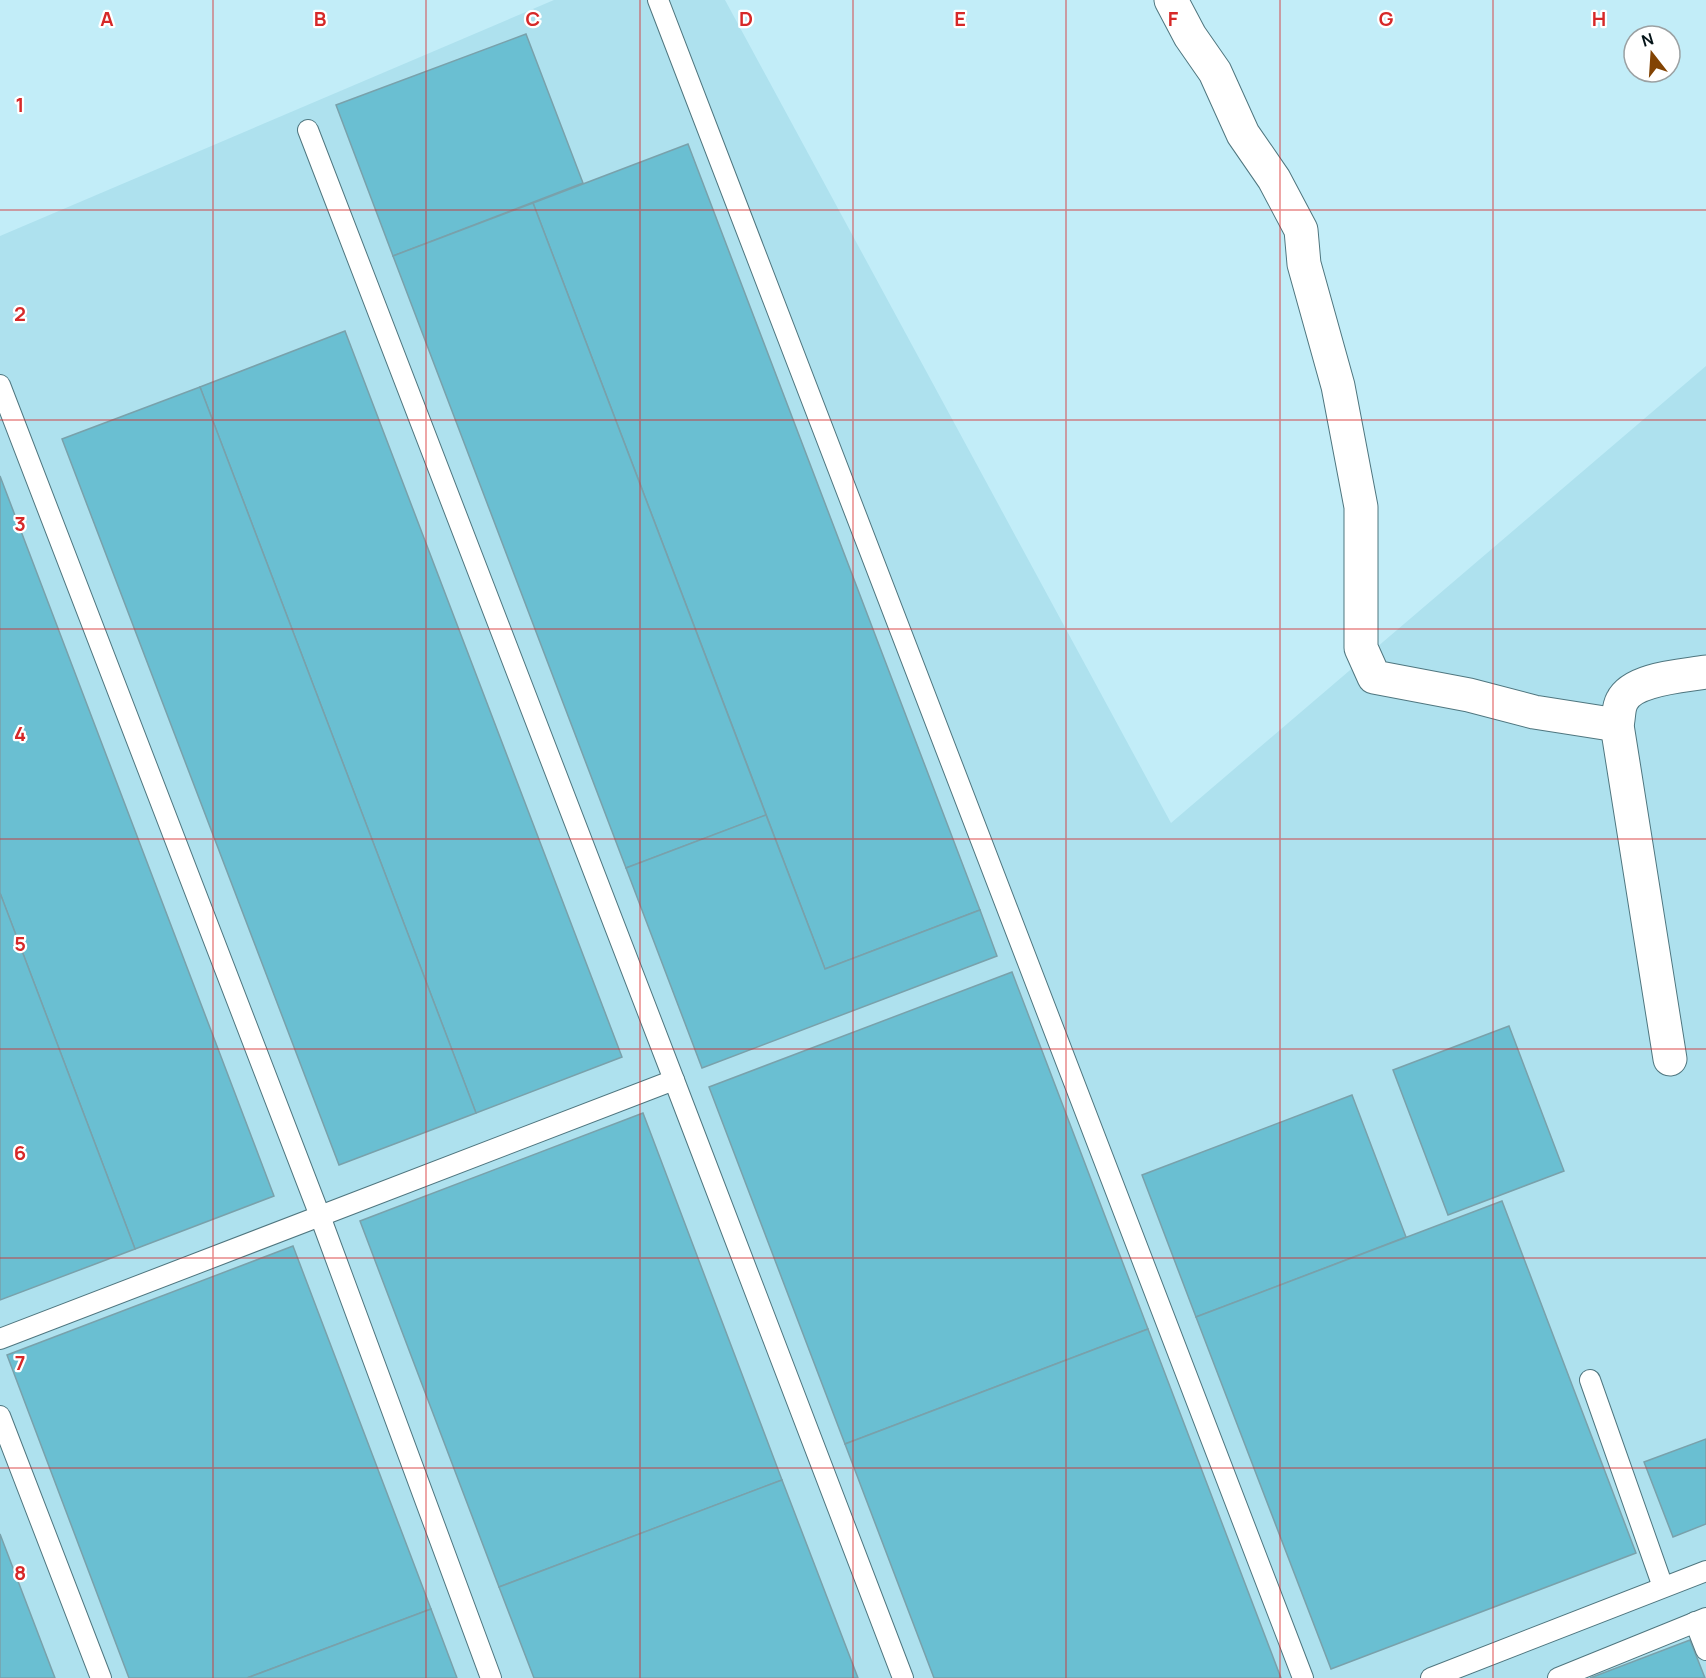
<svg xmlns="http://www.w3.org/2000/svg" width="1706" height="1678" font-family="Manrope,sans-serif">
  <rect width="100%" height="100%" fill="#c2edf8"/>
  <polygon fill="#aee1ee" points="554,0 725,0 1171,823 1706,366 1706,1678 0,1678 0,236"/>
  <g fill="#6abfd2" stroke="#79a1ab" stroke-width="1.5">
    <polygon points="526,34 583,183 393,256 336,105"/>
    <polygon points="688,144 980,910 825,969 533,203"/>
    <polygon points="533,203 766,815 626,868 393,256"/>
    <polygon points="345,331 622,1057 476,1113 200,387"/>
    <polygon points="200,387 476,1113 339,1165 62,439"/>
    <polygon points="0,476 274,1196 135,1249 0,893"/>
    <polygon points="766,815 825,969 980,910 997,956 702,1068 626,868"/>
    <polygon points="0,893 135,1249 0,1300"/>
    <polygon points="1012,972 1148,1329 845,1444 709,1087"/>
    <polygon points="1509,1026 1564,1171 1448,1215 1393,1070"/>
    <polygon points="1352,1095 1406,1237 1196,1317 1142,1175"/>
    <polygon points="643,1113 782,1480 499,1587 360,1221"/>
    <polygon points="1502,1201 1636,1553 1331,1669 1196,1317"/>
    <polygon points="293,1246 431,1609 247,1678 129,1678 7,1355"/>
    <polygon points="1148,1329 1281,1678 934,1678 845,1444"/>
    <polygon points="1706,1439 1706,1524 1673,1537 1644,1462"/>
    <polygon points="782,1480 858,1678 534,1678 499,1587"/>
    <polygon points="0,1534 55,1678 0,1678"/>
    <polygon points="431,1609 457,1678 247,1678"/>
    <polygon points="1690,1640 1705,1678 1590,1678"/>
  </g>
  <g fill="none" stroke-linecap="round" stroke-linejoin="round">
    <defs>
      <g id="service">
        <polyline points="658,0 1303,1678"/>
        <polyline points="308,130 674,1080 903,1678"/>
        <polyline points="0,385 320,1216 491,1678"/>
        <polyline points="0,1339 674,1080"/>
        <polyline points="1590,1380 1663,1587"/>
        <polyline points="0,1416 101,1678"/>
        <polyline points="1695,1622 1706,1650"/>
        <polyline points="1431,1678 1706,1571"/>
        <polyline points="1558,1678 1706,1618"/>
      </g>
      <g id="minor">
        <polyline points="1171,0 1190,36 1215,72 1243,134 1274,179 1301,230 1304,264 1338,386 1361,507 1361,648 1374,677 1469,695 1534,712 1617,725"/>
        <path d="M1670,1059L1617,725C1619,718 1618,708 1622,701C1633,678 1684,676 1706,672"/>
      </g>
    </defs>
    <use href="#service" stroke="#4f767f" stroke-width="22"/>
    <use href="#minor" stroke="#4f767f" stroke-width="35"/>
    <use href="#service" stroke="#fff" stroke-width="20"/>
    <use href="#minor" stroke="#fff" stroke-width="33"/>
  </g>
  <path fill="none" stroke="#d62828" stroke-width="1.5" stroke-opacity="0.55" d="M213,0V1678M426,0V1678M640,0V1678M853,0V1678M1066,0V1678M1280,0V1678M1493,0V1678M0,210H1706M0,420H1706M0,629H1706M0,839H1706M0,1049H1706M0,1258H1706M0,1468H1706"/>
  <g font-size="20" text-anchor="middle" font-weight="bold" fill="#d62828" stroke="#fff" stroke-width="4.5" stroke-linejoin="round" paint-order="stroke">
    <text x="107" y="26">A</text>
    <text x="320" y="26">B</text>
    <text x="533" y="26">C</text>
    <text x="746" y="26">D</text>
    <text x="960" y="26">E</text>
    <text x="1173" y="26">F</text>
    <text x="1386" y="26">G</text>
    <text x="1599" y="26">H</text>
    <text x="20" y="112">1</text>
    <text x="20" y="321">2</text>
    <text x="20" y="531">3</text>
    <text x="20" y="741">4</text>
    <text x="20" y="951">5</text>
    <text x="20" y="1160">6</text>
    <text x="20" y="1370">7</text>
    <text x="20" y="1580">8</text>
  </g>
  <g transform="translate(1652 54) rotate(343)"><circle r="28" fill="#ffffff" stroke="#9ba1a3" stroke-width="1.5"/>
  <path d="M0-4.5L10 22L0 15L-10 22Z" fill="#824303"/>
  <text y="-9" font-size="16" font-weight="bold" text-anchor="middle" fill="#051418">N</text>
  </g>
</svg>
